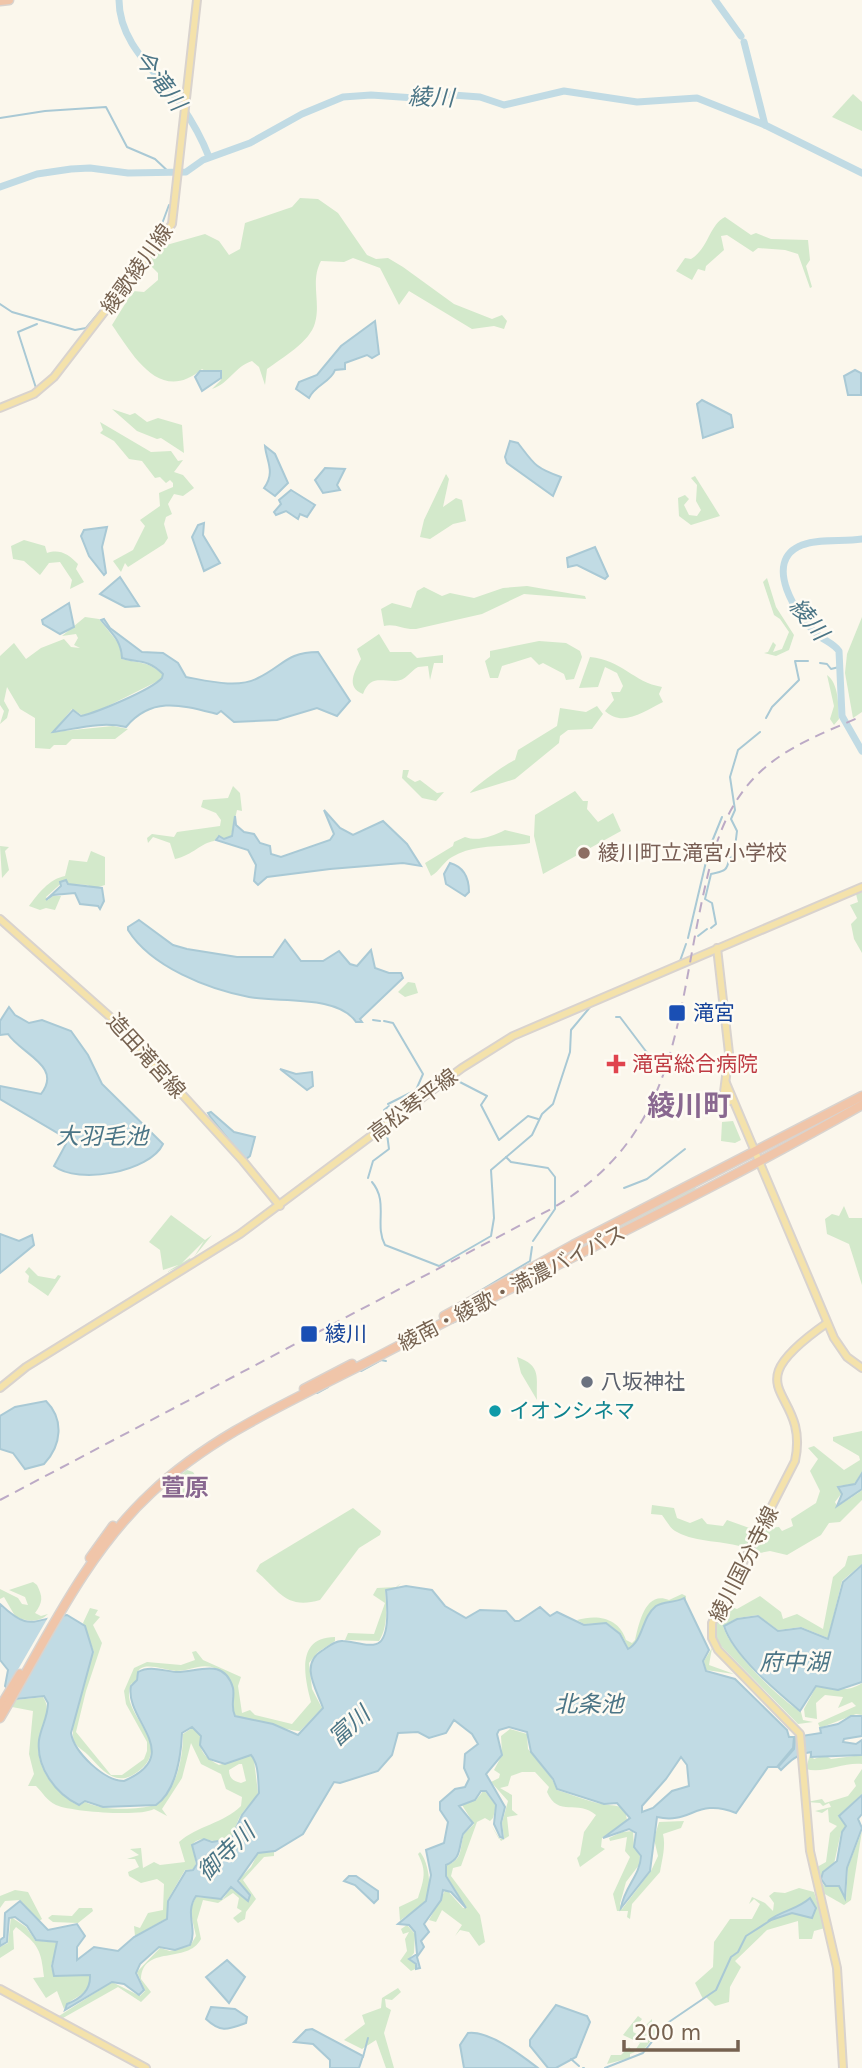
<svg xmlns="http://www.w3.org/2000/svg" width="862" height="2068" font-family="'DejaVu Sans','Noto Sans JP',sans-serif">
  <rect width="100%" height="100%" fill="#fbf7ec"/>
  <g fill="#d3e9cb" fill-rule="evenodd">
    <polygon points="853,94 862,102 862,131 832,117"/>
    <path d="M300,198L318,199L338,213L367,255L376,259L388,258L403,267L454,304L492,319L502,315L507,321L504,329L494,326L472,329L409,291L399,305L380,268L353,258L344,262L321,261C310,281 321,302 315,323C310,342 282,358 267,369L265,385L259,367L252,361C234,367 230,383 212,389L221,380L222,370L207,372L202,369C160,405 133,355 112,325L133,291L144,292L158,280V273L148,263L163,246L205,234L219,241L229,255L240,249L245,223L292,207Z"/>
    <path d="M725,217L751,235L756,233L771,239L808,240L810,260L806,266L812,287L810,288L798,254L785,250L758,248L753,252L727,235L721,236L724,250L706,266L705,271L698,269L692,280L676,271L685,258L691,259C709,248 709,225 725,217Z"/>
    <polygon points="112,409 130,415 135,413 147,422 158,418 182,425 184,453 161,438 157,439 137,431"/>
    <polygon points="100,422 151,452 171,451 178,461 183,460 174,472 183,475 194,488 183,496 174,494 168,504 172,514 166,517 164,524 168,538 164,544 128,567 125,563 121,572 113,561 133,550 145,526 140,520 160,506 159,493 173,487 173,483 170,480 166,483 160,477 155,478 142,461 129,459 114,441 100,433 103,430"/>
    <polygon points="446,474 449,479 443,507 456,498 462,500 466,521 453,524 430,539 420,537 424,520"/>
    <polygon points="695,476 720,516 691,525 679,516 678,498 685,495 689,499 684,505 689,515 697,516 701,510 696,501 697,485 691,478"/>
    <path d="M24,540L45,546L47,553C60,549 68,554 78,564L76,569L84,582L70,589L72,580L60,562L49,563L40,575L24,561L13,559L11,546Z"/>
    <polygon points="767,578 776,607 794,635 789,650 776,656 764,653 768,652 773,642 776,645 773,652 782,649 789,632 780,619 774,615 763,582"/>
    <path d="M527,586L585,596L586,599L524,594L482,614L416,629C404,630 395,623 384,626L381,609L392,603L411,608L417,591L424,587L442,596L450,593L474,598L503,588Z"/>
    <path d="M85,617L99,619L119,644L122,659C136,663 149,661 162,674V679L96,712L82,715L72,709L53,732L113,726L128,729L115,739H72L66,745H54L50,749L35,748V718L20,709L7,687L4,701L9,710L7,718L0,724L4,711L0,705V656L14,643L26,659L41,648L64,639L71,647L80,648L74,645L78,638L76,634L62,636Z"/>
    <polygon points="862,617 862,712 853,718 845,673 847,654"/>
    <path d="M379,634L390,652H411L417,658L443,655V663H434L430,680L428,666L418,667C410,671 406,681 395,681C379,681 370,676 363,694C345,687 355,671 361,659L357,649Z"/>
    <polygon points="539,641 566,643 580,651 582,657 574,679 566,680 564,674 543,663 539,665 531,657 502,666 498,678 490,678 485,661 490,657 490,651"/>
    <path d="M590,657C622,660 633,682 662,687L659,694L663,702C644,711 623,728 605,711L614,700L611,692H620L623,686L617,673L605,667L598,687L579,688Z"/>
    <path d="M827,675C839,684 838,704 839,719L834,725L830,719L834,706Z"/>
    <path d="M597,706L603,714L592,729L568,730L560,736L559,743L515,779L470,793C474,787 507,763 515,760L518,750L557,726L560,708L586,712Z"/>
    <polygon points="403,770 409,770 407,777 415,782 420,780 437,793 444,792 436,801 422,798 402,778"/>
    <path d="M233,786L240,793L242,811L237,810L231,836L224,839L218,836L214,841C201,843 193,855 175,859L170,843L153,837L148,843L147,838L152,834L174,837L177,832L220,826L221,820L216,813L201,807L203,800L228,798Z"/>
    <polygon points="575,791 583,801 588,801 587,809 598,822 613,813 621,831 543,874 534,836 535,815"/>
    <path d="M505,830L530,836V843C504,848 476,843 452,857C443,862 440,871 431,876L425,863L453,846L454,842L465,837C478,842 493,836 505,830Z"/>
    <polygon points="0,846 9,847 5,851 9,870 2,878"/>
    <path d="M91,851L105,857V885L92,889L88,885L68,884L66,879L46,897L48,900L53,896H61L55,910L46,908L40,910L29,906C38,894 49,879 65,876L69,860L87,862Z"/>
    <polygon points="862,892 862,953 854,939 851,924 857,918 850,905 858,902 856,894"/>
    <polygon points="408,982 415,983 418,993 405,997 398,992"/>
    <polygon points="733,1121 741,1140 735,1143 721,1141 722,1122"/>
    <polygon points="697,1185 695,1190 633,1225 469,1305 547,1261"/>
    <polygon points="844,1206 849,1218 862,1218 862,1285 849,1244 827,1234 825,1219 832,1214 839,1216"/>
    <polygon points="171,1215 205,1240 212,1235 194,1257 204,1241 182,1263 190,1258 192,1261 167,1272 178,1265 163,1270 160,1250 149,1242"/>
    <polygon points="29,1267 38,1276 55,1279 58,1275 61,1276 48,1296 28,1282 29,1276 25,1272"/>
    <path d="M517,1357C542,1366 536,1377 537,1400L521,1373Z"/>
    <path d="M862,1431V1472L854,1484L838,1486L841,1494L835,1502L837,1506C840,1505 859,1493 862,1490V1500L840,1522L829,1523L821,1535L787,1555L770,1551L760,1553L753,1549L767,1528L779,1527L782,1531L793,1526L791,1519L816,1503L820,1491L810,1471L818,1459L808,1448L814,1446L844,1470L860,1460L859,1456L833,1441V1437Z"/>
    <polygon points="187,1470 193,1472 200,1483 181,1495 173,1484 166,1485"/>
    <path d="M652,1505L674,1508L677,1518L690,1523L702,1518L707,1524L723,1526L727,1520L755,1530L746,1548C723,1540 697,1543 677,1532C671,1530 666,1520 662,1515L651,1514Z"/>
    <path d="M353,1508L381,1531L380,1535L359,1548L320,1600C285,1610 279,1590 256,1571L260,1564Z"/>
    <path d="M862,1554V1564L842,1581L828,1638L801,1627L778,1630L758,1615L737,1618L723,1626C730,1651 778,1698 801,1712L803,1720L813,1722L798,1724L720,1645C711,1629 717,1620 725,1605L737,1609L760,1596L781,1612L783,1619L797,1614L823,1629L833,1577L845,1566L848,1556Z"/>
    <path d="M33,1582L37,1585C43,1597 43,1602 35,1613L41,1616L48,1614C39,1623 26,1622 15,1616L4,1597L0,1599V1589L18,1598L22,1604L28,1605L25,1597L9,1590Z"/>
    <path d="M401,1583L394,1590L385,1589C386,1604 389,1626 379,1641L345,1640L348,1633L374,1634L385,1603L373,1595L377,1588L396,1587Z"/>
    <path d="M682,1594L686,1596V1601L684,1598C675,1603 664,1600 656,1606C641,1617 644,1638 629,1649L621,1634L607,1623L584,1624L577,1620C598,1614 619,1618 626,1640L632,1643L635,1640C639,1624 645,1590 669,1600Z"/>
    <path d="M90,1608L98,1610L95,1615L100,1617L93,1625L102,1643L86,1691L76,1732L111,1775H122L144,1759L147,1751V1742L126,1704L124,1691L134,1668L147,1662L181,1665L195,1660L192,1652L196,1651L203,1660L241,1677L238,1686L242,1713L250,1710L255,1715L292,1724L311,1702C304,1676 296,1637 335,1637V1641L318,1652L309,1663L312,1689L322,1708L300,1731C296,1732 242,1718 235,1715C227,1698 243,1681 217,1669C201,1662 192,1671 176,1671C166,1670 154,1665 144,1667C136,1669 139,1674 136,1680C132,1688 132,1679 130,1688C121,1714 173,1743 140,1770C117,1789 104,1772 88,1755C81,1748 73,1746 73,1735C72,1715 85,1670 94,1652L83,1623Z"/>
    <polygon points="712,1648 709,1665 734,1674 706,1670 704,1661"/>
    <path d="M862,1683V1715L856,1714L820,1728L818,1723L856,1706L852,1702L838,1708L843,1697L825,1695L816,1703L817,1719L805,1717L804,1709L816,1687C832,1687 846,1694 862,1683Z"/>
    <path d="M43,1697C53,1712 41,1724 39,1739C34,1768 56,1794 79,1806L85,1802C103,1811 136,1810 156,1805C177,1790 183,1758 183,1734L192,1728L201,1736C198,1751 205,1758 219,1765L250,1755L254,1760L258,1793C253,1802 246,1807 241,1815C235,1823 237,1835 227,1840C214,1846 202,1832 192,1845L196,1864L193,1869L185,1870L167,1901V1918L135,1936L134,1926L140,1928L148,1913L163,1910L164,1884L157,1879L141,1883L129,1876L128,1872L139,1867L135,1859H127L139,1855L130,1849L141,1848L143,1868L154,1862L160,1865L185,1862L179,1842C197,1826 224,1823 241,1806L242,1797L226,1789L221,1774L201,1764L191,1743L182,1778L162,1809L167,1816L154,1809C141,1817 72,1812 56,1805C47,1801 43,1793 36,1786H28L34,1774L29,1754L33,1711L12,1707L16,1700ZM239,1764H242L246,1781L241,1783C233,1781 229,1778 229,1770Z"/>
    <path d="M510,1729L527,1734L528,1749L552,1779L557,1790C570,1794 590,1802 602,1804C612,1806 617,1804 625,1810L627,1820L602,1838L601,1847L605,1849L580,1867L577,1858L580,1855L584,1832L596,1815C578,1799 558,1818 547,1792L549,1787L535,1772H522L511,1776L508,1786L500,1788L512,1795V1810L518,1815L507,1817L509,1836L501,1841L491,1825L499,1839L504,1838L502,1823L508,1801L491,1782L499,1778L500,1774L494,1770L502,1755L501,1736Z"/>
    <path d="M810,1754L814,1759L825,1755L831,1759L862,1755V1764C843,1762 823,1774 806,1769Z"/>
    <polygon points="862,1769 862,1794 838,1816 846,1826 841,1832 834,1864 819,1877 817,1867 826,1862 830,1833 837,1826 829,1822 828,1809 822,1813 815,1811 831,1807 829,1803 823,1806 820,1803 807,1802 822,1799 825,1803 848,1796 856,1786 854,1781"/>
    <path d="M484,1790L496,1806L493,1818L490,1821L485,1818L477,1822L461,1866L453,1868L451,1876L480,1915L485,1942L479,1946L469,1932L460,1930L455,1936L462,1925L442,1910L436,1922L429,1920L446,1889L463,1908H466L447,1876V1865C464,1859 459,1848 464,1834L474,1824L462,1805L476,1800Z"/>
    <path d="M684,1821L681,1828L663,1834C666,1847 662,1859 660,1872L632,1904L630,1919L627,1917L628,1911H617L613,1894L630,1857L625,1851L627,1837L610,1841L609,1838L622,1832L633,1831L634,1847L640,1856L639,1865L626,1882L620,1904L622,1909L651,1871L658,1856L654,1839L659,1822Z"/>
    <polygon points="862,1831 851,1900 844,1905 823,1893 820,1881 826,1887 839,1886 846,1899 848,1867"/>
    <path d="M274,1852V1856L264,1857L243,1880L256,1899L246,1912L245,1919L238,1923L233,1918L242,1911L237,1908L239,1898L233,1893L218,1903L203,1900L197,1920L201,1939C187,1965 143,1944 141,1979L151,1992L141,2002L118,1987L63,2018L59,2016L112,1982L140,1996L145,1991L137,1972L160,1948L170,1951L190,1946L196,1936L190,1910L196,1897L223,1899L231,1888L248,1901L250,1894L240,1883V1878L251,1867L258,1853Z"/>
    <path d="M420,1852C429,1862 434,1895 423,1904C416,1911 407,1914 400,1921L399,1907L418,1898C424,1879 427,1872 418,1854Z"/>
    <path d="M799,1888L814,1892L825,1928L814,1931L812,1939H799L798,1921L767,1930L735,1961L741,1967L730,1987L729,2002L715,2006L706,1997L703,1999L695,1983L713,1967L714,1942L730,1919H752L760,1904L754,1899L749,1904L752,1897L765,1903L773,1911L774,1903L769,1896L774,1892L785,1893ZM810,1898L816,1908L812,1918L792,1913L789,1910H796Z"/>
    <polygon points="15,1890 28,1892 42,1919 39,1921 20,1900 5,1901 0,1908 0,1896"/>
    <polygon points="79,1908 92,1908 93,1911 78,1923 53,1922 48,1918 52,1915 72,1916"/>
    <path d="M11,1917L26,1927L35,1940L57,1943L51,1966L54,1976H90C89,1999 71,1995 64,2009L57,1991L46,1998L33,1978L44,1977C41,1950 39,1945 16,1927L13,1931L14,1949L0,1958V1947L8,1943Z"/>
    <polygon points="407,1925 415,1934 414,1953 409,1959 415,1964 415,1969 411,1971 400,1961 407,1951 405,1939 409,1932 403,1934 401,1929"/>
    <polygon points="398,1988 401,1992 392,2000 385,1999 386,2007 391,2010 384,2033 394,2068 386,2068 376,2040 362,2049 344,2040 365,2024 362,2015 381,2008 382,1998"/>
    <polygon points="638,2016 642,2019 633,2032 637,2034 652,2019 652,2026 657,2023 661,2027 643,2051 636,2049 640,2043 623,2035"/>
    <polygon points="629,2047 635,2052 630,2054 630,2058 607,2064 611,2055 621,2055"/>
  </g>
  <g fill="#c1dbe4" stroke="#a9c9d5" stroke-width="2" fill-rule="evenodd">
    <path d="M375,321L379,354L372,358L367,355L345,363V369L335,370C331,382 315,385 309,398L296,389L299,382L317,375L341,346Z"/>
    <polygon points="855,370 861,373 861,395 848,395 844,376"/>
    <polygon points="200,371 221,371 221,378 202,391 195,377"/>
    <polygon points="702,400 731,415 733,427 703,438 697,404"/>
    <path d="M510,441L518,443C534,464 535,468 561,477L553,496L507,463L505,457Z"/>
    <path d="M265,446L275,454L288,483L275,496L264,488C276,472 266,460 265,446Z"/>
    <polygon points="325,468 345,469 337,485 340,490 323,493 315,480"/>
    <polygon points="291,490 315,505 307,517 300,514 298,519 286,511 276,515 274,512 281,504 279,500"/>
    <polygon points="204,523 203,535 220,563 204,571 192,537 198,525"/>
    <polygon points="107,527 102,547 106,573 104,575 89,556 81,536 84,530"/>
    <polygon points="595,547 608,576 605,579 577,565 568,567 567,558"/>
    <polygon points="120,577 139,606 125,607 100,594"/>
    <polygon points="69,603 74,627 60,634 43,624 42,620"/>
    <path d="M104,619L110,628L142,652L163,653L178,663L186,677C208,681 238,689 258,678C283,666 287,652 318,652L350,701L337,716L317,708L277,720L234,722L221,711L217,714C181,705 152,696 126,727C101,721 76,729 53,732L73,710L81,716C98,712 151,690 162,678L163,674C147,658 137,663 122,658C121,640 112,634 101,620Z"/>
    <polygon points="324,810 340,828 353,835 383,821 407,844 421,866 403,863 330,869 267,877 258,885 254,881 256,865 248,850 216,840 219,836 224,839 232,836 235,816 236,825 244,832 254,834 260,843 270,846 271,854 281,857 330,840 334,834"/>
    <path d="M450,863C464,867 469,877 469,892L465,896L446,884L444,874Z"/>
    <polygon points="66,880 68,884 102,888 104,901 100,909 98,906 80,904 75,893 53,895 46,900 61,886 60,882"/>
    <path d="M139,920L173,945L187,949L237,957H273L285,940L301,961H323L339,951L350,964L357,966L371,950L375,968L389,973H401L403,978L360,1019L362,1022H356C338,994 276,1003 249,997C208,989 151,967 128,930V927Z"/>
    <path d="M9,1007L15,1015L29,1023L42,1020L71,1031L88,1055L102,1084L163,1144C150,1172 78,1185 54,1166L66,1144L64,1137L0,1099V1086L41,1094C63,1066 21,1054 8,1034L0,1035V1021Z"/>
    <polygon points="280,1069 296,1074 312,1072 313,1086 307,1090"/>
    <polygon points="211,1112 234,1132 255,1137 250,1156 245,1160 211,1118 208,1113"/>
    <polygon points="0,1234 19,1241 32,1235 34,1245 0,1273"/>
    <path d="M46,1401C64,1419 62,1445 44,1464L25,1469L13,1453L0,1449V1416L15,1407Z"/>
    <polygon points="862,1473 862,1489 837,1506 842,1494 838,1487 855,1484"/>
    <path d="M862,1565V1682L838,1690L816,1686L800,1711C776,1691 733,1655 724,1626L737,1619L758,1616L778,1631L801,1628L828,1639L843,1582Z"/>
    <path d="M406,1586L432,1590L445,1606L466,1618L480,1610L506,1611L515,1621H519L540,1607L550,1616L557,1612L584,1625L606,1623L620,1634L628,1649C644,1640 641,1618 656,1606C664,1601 675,1603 684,1598L709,1650L703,1661L706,1671L735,1679L787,1730L789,1737H794L793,1748L777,1767H768L736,1813C696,1797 691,1825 657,1817L650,1871L621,1908C624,1887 640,1876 641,1856L634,1847L636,1833L629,1829L603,1838L630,1818L617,1803L604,1804L557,1789L553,1779L531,1752L527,1732L509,1727L499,1730L497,1734L502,1755L486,1774L505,1807L501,1823L503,1838L500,1837L494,1824L496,1805L486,1791H481L475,1800L459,1806L473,1823L463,1834C458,1849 462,1858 446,1865V1876L466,1908L451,1892L443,1890L441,1900L424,1924L429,1932L421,1941L424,1947L417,1957L420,1968L416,1969V1964L409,1959L417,1954L415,1932L409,1925L398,1924L426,1901L431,1875L426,1850L444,1843L448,1822L440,1810V1802L455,1789L465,1787L469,1779L464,1768L465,1754L478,1744L472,1734L454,1720L446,1733L429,1738L418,1732L398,1733L392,1755L378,1771L340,1783L334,1782L303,1834L275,1851L258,1853L238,1881L250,1895L248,1901L231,1887L221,1899L196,1896C184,1914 198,1928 190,1945L175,1950L159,1947L140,1964L136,1973L144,1990L139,1995L124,1984L112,1982L65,2010L67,2004C80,1999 91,1990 90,1975L54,1976L52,1966L57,1942L36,1940L27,1926L15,1917L9,1918L7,1942L0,1946V1940L4,1937L5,1913L20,1901L48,1930L77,1924L85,1936L77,1947V1960L94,1947L118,1951L134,1937L167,1919L168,1901L186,1871L193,1870L197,1864L192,1845L204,1839L212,1842L231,1839L242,1815L259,1793C258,1780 259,1764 251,1755L225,1764L209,1759L200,1745L201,1736L192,1727L182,1733C181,1756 176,1791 156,1805L103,1807L85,1801L79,1805C56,1794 36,1768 39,1740C41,1727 48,1717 48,1703L44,1696L16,1699L5,1686L8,1670L0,1660V1604C30,1632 30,1620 67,1615L85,1626L93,1652L71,1733C74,1752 104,1781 124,1781C186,1754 124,1720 131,1686L137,1680L138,1672C150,1665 163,1671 176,1672C196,1673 224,1656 233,1688C235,1698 230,1706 235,1716L273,1724L298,1735L323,1708C316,1688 299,1664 323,1650C329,1646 336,1640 343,1641C353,1641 372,1649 380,1642C390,1633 387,1600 386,1590ZM681,1757L687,1765L689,1786L672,1791L653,1808L642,1812V1806L666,1779Z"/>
    <path d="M851,1716H862V1736L844,1739L843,1742L856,1744L862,1740V1755L811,1757V1752C797,1754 790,1761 781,1770L778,1767L794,1749L795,1737L821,1733L820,1728L838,1724Z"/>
    <polygon points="862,1795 862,1814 858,1819 862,1828 847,1868 845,1898 839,1886 826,1886 821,1879 823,1872 837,1861 842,1832 846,1826 839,1816"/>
    <polygon points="349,1876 356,1876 378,1891 378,1899 374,1903 355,1885 344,1881"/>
    <path d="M810,1898L816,1908L812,1918L792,1913L768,1921C782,1910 797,1910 810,1898Z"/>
    <polygon points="227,1960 245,1977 229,2003 206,1977"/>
    <polygon points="556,2005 587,2016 590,2022 576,2057 556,2068 548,2068 530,2046 530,2040"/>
    <path d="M211,2007L235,2009L247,2017L246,2023C227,2030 221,2033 206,2019Z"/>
    <polygon points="312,2029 363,2056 359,2068 330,2068 330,2060 313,2044 294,2042 306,2030"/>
    <path d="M468,2033C489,2030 522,2056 538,2068H464L460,2045Z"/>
  </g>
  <polygon fill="#fbf7ec" points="66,1612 14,1702 5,1692 50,1614"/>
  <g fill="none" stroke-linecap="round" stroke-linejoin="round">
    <g stroke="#a9c9d5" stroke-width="2">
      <polyline points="0,118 45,111 106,107 127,147 155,159 171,174"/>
      <polyline points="156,240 169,205"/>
      <polyline points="0,304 12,312 75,330 86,328 112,297"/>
      <polyline points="36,388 18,332 37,324"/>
      <polyline points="820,663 827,664 831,669 839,667"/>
      <polyline points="766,718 772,707 799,680 795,661 808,661"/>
      <path d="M711,928L716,924L712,903L705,899L711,874C722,871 727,873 729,859L734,855L737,831L731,819L735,810L730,777L738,750L760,732"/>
      <polyline points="698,936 707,929"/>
      <polyline points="688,938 709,849 722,817"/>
      <polyline points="680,961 686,944"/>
      <polyline points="616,1017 620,1017 648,1054"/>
      <polyline points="373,1020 380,1021"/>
      <polyline points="384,1021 393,1023 423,1074 416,1090 388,1104"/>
      <polyline points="454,1079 487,1096 481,1105 499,1140 528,1116 538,1119"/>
      <polyline points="387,1122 384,1110 389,1106"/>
      <polyline points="506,1157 511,1162 548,1168 555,1177 555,1209 533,1241"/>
      <polyline points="368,1178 373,1161 389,1149 387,1134"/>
      <path d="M372,1182C389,1202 374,1225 385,1245L439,1266L491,1236L494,1218L491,1170L532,1135L542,1114L553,1104L570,1052L571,1030L591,1006"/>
      <polyline points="624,1188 647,1179 685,1149"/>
      <polyline points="473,1295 530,1261 532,1247"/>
      <polyline points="452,1323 496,1303"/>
      <polyline points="406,1347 440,1329"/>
      <polyline points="361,1371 381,1360 386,1361"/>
      <polyline points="317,1393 328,1387"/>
      <polyline points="363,2057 368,2038"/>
      <polyline points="571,2059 579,2066"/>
      <polyline points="583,2068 584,2068"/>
      <polyline points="605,2068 643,2053 666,2024 716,1990 731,1957 738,1952 746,1936 771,1920"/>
    </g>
    <g stroke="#c1dbe4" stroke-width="7">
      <path d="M119,0C119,44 157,72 181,105C192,121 202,139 209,157"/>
      <polyline points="715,0 741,36"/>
      <polyline points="744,42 765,125"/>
      <polyline points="0,187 37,174 71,169 90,168 128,173 186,172 203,160 250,143 302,114 343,97 371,95 415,98 439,94 480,97 504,105 564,91 637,102 697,98 765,125 862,173"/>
      <path d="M862,539C843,542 820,538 802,545C761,561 797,617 818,635C825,641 833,643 839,651L842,716L862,751"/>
    </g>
    <defs>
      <g id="major">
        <polyline points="0,408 34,394 54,377 172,224 197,0"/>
        <polyline points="0,919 117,1023 243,1161 280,1206"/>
        <polyline points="717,948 729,1053 724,1092 730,1101"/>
        <polyline points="726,1083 834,1338 847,1357 862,1368"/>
        <path d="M827,1323C727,1393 811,1387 795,1461L712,1623V1638L718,1650L800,1734L810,1851L837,1968L843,2068"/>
        <polyline points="0,1388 26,1367 240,1234 462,1068 513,1036 862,887"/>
        <polyline points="0,1989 146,2068"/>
      </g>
      <g id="highway">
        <polyline points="0,1 9,0"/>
        <polyline points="444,1316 573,1245 862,1096"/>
        <polyline points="304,1389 352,1364"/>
        <polyline points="90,1558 113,1526"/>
        <polyline points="0,1707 20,1674"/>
        <path d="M0,1718C45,1642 85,1554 151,1493C215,1432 301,1397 379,1356C539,1272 704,1195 862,1105"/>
      </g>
    </defs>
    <use href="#major" stroke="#d9d3ce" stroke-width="10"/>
    <use href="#highway" stroke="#d9d3ce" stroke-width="11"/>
    <use href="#major" stroke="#f4e2ab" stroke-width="6"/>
    <use href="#highway" stroke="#f0c5a9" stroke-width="8"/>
    <path stroke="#bcaac6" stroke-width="2" stroke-dasharray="10 7" stroke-linecap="butt" d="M0,1500L551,1209C677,1136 675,1024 703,896C713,850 724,806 760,772C789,745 826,732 862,716"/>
  </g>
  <circle fill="#8d6e63" stroke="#fefbf3" stroke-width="2.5" cx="584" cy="853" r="7"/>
  <g fill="#1a4fb4" stroke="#fefbf3" stroke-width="2.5">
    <rect x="668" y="1004" width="18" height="18" rx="3.5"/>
    <rect x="300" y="1325" width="18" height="18" rx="3.5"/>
  </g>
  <path fill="#e0444e" stroke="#fefbf3" stroke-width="2.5" d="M612.5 1053.5h7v7h7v7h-7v7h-7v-7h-7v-7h7z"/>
  <circle fill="#6b7280" stroke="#fefbf3" stroke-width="2.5" cx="587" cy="1382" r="7"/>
  <circle fill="#0f9aa8" stroke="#fefbf3" stroke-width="2.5" cx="495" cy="1411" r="7"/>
  <g text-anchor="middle" stroke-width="5" stroke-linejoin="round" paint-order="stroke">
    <g font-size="21" fill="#766250" stroke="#fefbf3">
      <text transform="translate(137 269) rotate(-54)" y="7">綾歌綾川線</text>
      <text transform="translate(146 1056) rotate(48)" y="7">造田滝宮線</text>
      <text transform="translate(413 1105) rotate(-37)" y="7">高松琴平線</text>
      <text transform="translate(512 1288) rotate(-27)" y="7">綾南・綾歌・満濃バイパス</text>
      <text transform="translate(744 1564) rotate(-63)" y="7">綾川国分寺線</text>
    </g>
    <g font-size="21" fill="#785e54" stroke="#fefbf3" text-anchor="start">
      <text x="598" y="860">綾川町立滝宮小学校</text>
    </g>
    <g font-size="21" fill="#164399" stroke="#fefbf3" text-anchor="start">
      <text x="693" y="1020">滝宮</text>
      <text x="325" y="1341">綾川</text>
    </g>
    <g font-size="21" fill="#be3a42" stroke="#fefbf3" text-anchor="start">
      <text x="632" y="1071">滝宮総合病院</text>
    </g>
    <g font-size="21" fill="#5b616d" stroke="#fefbf3" text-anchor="start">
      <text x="601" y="1389">八坂神社</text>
    </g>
    <g font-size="21" fill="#0d838f" stroke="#fefbf3" text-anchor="start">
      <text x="509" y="1418">イオンシネマ</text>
    </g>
    <g font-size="23" font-style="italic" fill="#4b7586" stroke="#fefbf3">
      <text transform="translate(160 80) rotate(53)" y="8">今滝川</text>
      <text transform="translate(431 97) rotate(2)" y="8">綾川</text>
      <text transform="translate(809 619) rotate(51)" y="8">綾川</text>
      <text x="102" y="1144">大羽毛池</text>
      <text x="794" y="1670">府中湖</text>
      <text x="589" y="1712">北条池</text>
      <text transform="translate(349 1726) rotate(-42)" y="8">富川</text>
      <text transform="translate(226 1852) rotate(-44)" y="8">御寺川</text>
    </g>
    <g font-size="24" font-weight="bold" fill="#896890" stroke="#fefbf3">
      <text x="185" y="1496">萱原</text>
    </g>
    <g font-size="28" font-weight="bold" fill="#896890" stroke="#fefbf3">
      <text x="689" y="1115">綾川町</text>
    </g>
  </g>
  <path d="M624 2040v10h114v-10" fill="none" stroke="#766250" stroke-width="3.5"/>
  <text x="634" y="2040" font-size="21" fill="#766250" stroke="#fefbf3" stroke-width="5" paint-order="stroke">200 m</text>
</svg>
